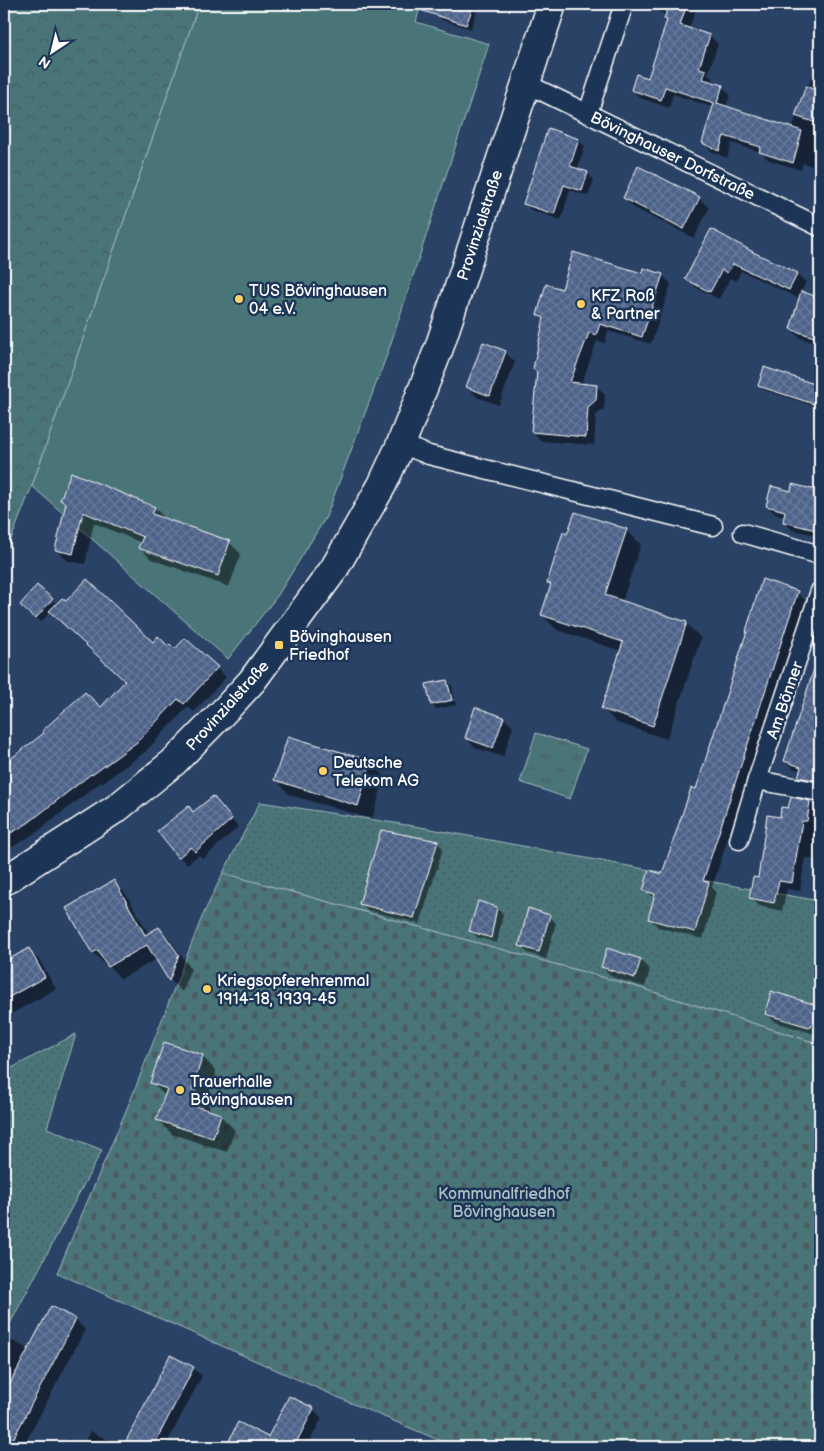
<svg xmlns="http://www.w3.org/2000/svg" width="824" height="1451" font-family="'Balsamiq Sans',sans-serif">
  <defs>
    <pattern id="grass-tufts" width="24" height="20" patternUnits="userSpaceOnUse" patternTransform="scale(1.25)"><rect width="24" height="20" fill="#4a7479"/><path d="M3 7l-1-3M5 7V3M7 7l1-3M15 17l-1-3M17 17v-4M19 17l1-3" fill="none" stroke="#4b5c5e"/></pattern>
    <pattern id="forest-crowns" width="20" height="18" patternUnits="userSpaceOnUse" patternTransform="scale(1.25)"><rect width="20" height="18" fill="#4a7479"/><path d="M2 6a3 3 0 1 1 6 0M12 15a3 3 0 1 1 6 0" fill="none" stroke="#4b5c5e"/></pattern>
    <pattern id="cemetery-stones" width="16" height="16" patternUnits="userSpaceOnUse" patternTransform="scale(1.25)"><rect width="16" height="16" fill="#4a7479"/><path d="M2 7V4a2 2 0 0 1 4 0v3zM10 15v-3a2 2 0 0 1 4 0v3z" fill="#4b5c5e"/></pattern>
    <pattern id="garden-dots" width="8" height="8" patternUnits="userSpaceOnUse" patternTransform="scale(1.25)"><rect width="8" height="8" fill="#4a7479"/><path d="M2 2h.1M6 6h.1" fill="none" stroke="#4b5c5e" stroke-width="1.8" stroke-linecap="round"/></pattern>
    <pattern id="building-cross-hatch" width="8" height="8" patternUnits="userSpaceOnUse" patternTransform="scale(1.25)"><rect width="8" height="8" fill="#4e6389"/><path d="M0 0l8 8M0 8l8-8" fill="none" stroke="#697a9b"/></pattern>
  </defs>
  <rect width="100%" height="100%" fill="#2a4265"/>
  <filter id="ink" filterUnits="userSpaceOnUse"><feTurbulence type="fractalNoise" baseFrequency=".02" numOctaves="2"/><feDisplacementMap in="SourceGraphic" scale="10" xChannelSelector="R" yChannelSelector="G"/><feConvolveMatrix kernelMatrix="1 2 1 2 8 2 1 2 1" color-interpolation-filters="sRGB"/></filter>
  <g filter="url(#ink)">
    <polygon fill="url(#grass-tufts)" stroke="#a4babc" points="536,733 587,749 570,799 520,782"/>
    <polygon fill="url(#forest-crowns)" stroke="#a4babc" points="4,4 199,4 32,486 4,557"/>
    <polygon fill="url(#cemetery-stones)" stroke="#a4babc" points="223,873 628,984 820,1044 820,1447 455,1447 344,1400 57,1273 133,1094 202,917"/>
    <g fill="url(#garden-dots)" stroke="#a4babc">
      <polygon points="260,802 426,828 740,887 820,901 820,1044 628,984 223,873"/>
      <polygon points="76,1034 47,1128 102,1150 4,1335 4,1072"/>
    </g>
    <polygon fill="#4a7479" stroke="#a4babc" points="199,4 421,4 416,22 489,44 388,352 326,517 278,595 228,659 32,486"/>
    <g fill="#0007">
      <polygon points="441,4 479,4 471,29 442,20 437,15"/>
      <polygon points="651,4 698,4 689,29 710,36 718,44 708,74 713,79 712,83 722,86 730,95 726,107 792,129 806,88 808,89 820,52 820,169 803,163 801,170 769,160 760,152 732,143 727,158 711,151 703,142 714,108 673,94 669,108 640,98 632,90 649,79 668,22 665,19 666,15 659,12"/>
      <polygon points="578,140 585,146 577,170 587,173 594,180 588,196 570,190 561,220 531,210 525,204"/>
      <polygon points="624,198 699,198 709,208 694,238 634,208"/>
      <polygon points="757,255 797,274 806,282 798,298 741,271 736,281 730,278 719,299 695,287 687,279"/>
      <polygon points="643,275 662,275 671,284 651,344 608,331 605,343 597,341 581,385 597,386 605,395 604,409 596,415 594,445 541,441 532,432 545,321 538,315 562,290"/>
      <polygon points="802,293 820,299 820,344 800,338 791,329"/>
      <polygon points="484,344 506,353 515,362 499,405 477,397 468,387"/>
      <polygon points="765,369 820,387 820,408 764,390 759,386"/>
      <polygon points="72,473 155,508 166,519 229,542 241,554 229,587 151,559 140,548 142,543 94,523 85,564 68,561 56,549 66,505 61,500"/>
      <polygon points="793,486 820,492 820,536 792,530 784,521 785,516 775,514 767,506 791,493"/>
      <polygon points="626,530 641,544 622,602 686,623 701,638 667,739 617,723 602,708 621,651 557,630 542,615 552,586 548,583 568,536"/>
      <polygon points="797,593 806,601 712,887 716,892 703,939 658,927 650,919 655,899 645,890 663,876 697,791"/>
      <polygon points="52,600 57,605 153,643 175,651 185,639 226,677 194,712 188,707 146,751 102,783 101,782 37,832 4,852 4,766 46,733 101,709 127,682 51,611 41,622 26,609"/>
      <polygon points="820,654 820,787 807,784 799,777 801,771 793,768 785,761"/>
      <polygon points="447,681 452,686 454,698 433,703 433,705 455,701 456,705 436,709 432,704"/>
      <polygon points="504,718 513,727 503,757 476,748 466,738"/>
      <polygon points="370,762 385,777 372,819 290,795 276,780"/>
      <polygon points="213,798 238,827 203,859 199,855 187,864 179,857 189,808 194,813"/>
      <polygon points="809,802 818,810 814,832 820,832 820,861 805,858 800,891 787,889 782,911 759,906 751,897 781,819"/>
      <polygon points="437,842 443,848 420,924 367,910 361,904"/>
      <polygon points="113,882 126,894 149,934 159,928 171,941 191,969 182,992 170,980 157,959 121,979 107,964 105,965 93,952"/>
      <polygon points="496,908 503,914 497,943 477,937 471,931"/>
      <polygon points="549,916 556,923 546,959 528,953 520,946"/>
      <polygon points="29,950 40,961 56,989 4,1018 4,964"/>
      <polygon points="640,960 650,970 645,987 612,977 602,967"/>
      <polygon points="815,1006 820,1010 820,1034 818,1033 818,1035 775,1022 766,1013"/>
      <polygon points="202,1056 216,1071 206,1103 210,1106 208,1111 220,1115 235,1130 227,1152 172,1134 158,1120 165,1096 152,1083"/>
      <polygon points="52,1308 76,1320 85,1330 23,1447 4,1447 4,1397 15,1376 4,1370 4,1347 8,1339 29,1349"/>
      <polygon points="170,1356 193,1368 202,1376 165,1447 124,1447"/>
      <polygon points="313,1409 322,1418 307,1447 226,1447 238,1424 269,1439"/>
      <polygon points="90,1431 122,1447 63,1447 68,1439 82,1447"/>
    </g>
    <g fill="url(#building-cross-hatch)" stroke="#fff">
      <polygon points="412,4 474,4 466,25 411,7"/>
      <polygon points="669,4 687,4 680,25 710,35 699,68 706,70 703,79 723,85 717,103 802,131 793,163 759,152 761,147 724,136 719,151 702,143 714,103 665,87 661,100 631,90 636,74 648,78 667,20 664,19"/>
      <polygon points="806,86 820,92 820,124 795,116"/>
      <polygon points="548,128 579,139 570,166 588,172 582,191 564,185 554,214 523,204"/>
      <polygon points="638,166 700,197 684,229 623,198"/>
      <polygon points="711,229 757,254 798,273 789,290 733,264 727,273 722,270 710,292 685,279"/>
      <polygon points="573,252 642,273 643,268 663,274 642,337 600,324 596,335 589,333 570,382 597,385 596,400 588,407 586,437 531,432 537,372 533,369 544,318 537,315 546,284 562,289"/>
      <polygon points="801,291 820,298 820,339 790,329"/>
      <polygon points="483,342 506,351 490,396 466,387"/>
      <polygon points="764,367 820,386 820,406 758,386"/>
      <polygon points="71,472 155,507 152,514 230,541 218,576 138,548 143,537 83,512 73,554 55,550 66,503 60,500"/>
      <polygon points="792,484 820,491 820,531 783,522 785,511 766,506 771,486 791,491"/>
      <polygon points="575,512 627,529 605,595 687,622 653,726 601,709 623,642 541,615 551,584 547,583 563,532 567,534"/>
      <polygon points="87,579 153,642 158,636 168,646 170,644 175,649 185,638 218,667 184,704 178,699 137,742 92,775 91,774 28,823 4,837 4,764 44,733 42,731 85,692 101,707 125,681 49,611 62,598 66,601"/>
      <polygon points="762,579 798,591 703,881 709,882 695,932 648,919 655,894 643,891 649,870 662,874 691,788 696,789 747,631 746,631"/>
      <polygon points="37,585 53,599 35,619 20,605"/>
      <polygon points="817,660 820,661 820,774 818,781 798,777 801,767 784,761"/>
      <polygon points="447,680 452,700 431,705 426,684"/>
      <polygon points="475,707 504,717 493,748 465,738"/>
      <polygon points="288,736 371,761 358,806 274,780"/>
      <polygon points="213,796 232,819 195,852 191,847 178,858 157,831 189,806 193,812"/>
      <polygon points="791,797 810,801 807,821 802,821 792,883 779,881 774,903 749,898 753,877 758,878 767,815 780,817 781,807 788,808"/>
      <polygon points="381,830 438,841 414,918 359,904"/>
      <polygon points="114,880 145,935 159,927 179,955 169,981 147,945 108,967 98,950 92,953 66,908"/>
      <polygon points="478,901 497,907 491,938 469,931"/>
      <polygon points="528,908 550,915 539,952 519,946"/>
      <polygon points="29,948 45,977 4,1000 4,962"/>
      <polygon points="607,948 641,959 635,978 601,967"/>
      <polygon points="771,991 816,1005 815,1008 820,1009 820,1028 810,1025 809,1027 765,1014"/>
      <polygon points="164,1042 203,1055 192,1089 196,1091 192,1105 221,1114 213,1138 156,1120 167,1089 150,1083"/>
      <polygon points="51,1306 76,1319 9,1447 4,1447 4,1395"/>
      <polygon points="170,1355 194,1367 173,1408 153,1447 123,1447"/>
      <polygon points="289,1396 314,1408 294,1447 226,1447 238,1422 268,1437"/>
    </g>
    <g fill="none" stroke-linecap="round" stroke-linejoin="round">
      <defs>
        <g id="minor">
          <polyline points="525,83 820,227"/>
          <polyline points="588,113 624,4"/>
          <polyline points="401,444 429,455 713,526"/>
          <polyline points="743,533 820,555"/>
          <polyline points="820,591 757,780 820,792"/>
          <polyline points="739,840 757,780"/>
        </g>
        <polyline id="primary" points="4,881 117,808 175,761 228,707 252,681 334,569 382,485 401,444 439,348 552,4"/>
      </defs>
      <use href="#minor" stroke="#fff" stroke-width="21"/>
      <use href="#primary" stroke="#fff" stroke-width="31"/>
      <use href="#minor" stroke="#1d3557" stroke-width="18"/>
      <use href="#primary" stroke="#1d3557" stroke-width="28"/>
    </g>
  </g>
  <g fill="#ffd166" stroke="#1d3557" stroke-width="2">
    <circle cx="239" cy="299" r="5"/>
    <circle cx="581" cy="304" r="5"/>
    <rect x="274" y="640" width="10" height="10" rx="2.5"/>
    <circle cx="323" cy="771" r="5"/>
    <circle cx="207" cy="989" r="5"/>
    <circle cx="180" cy="1090" r="5"/>
  </g>
  <g text-anchor="middle" stroke-width="5" stroke-linejoin="round" paint-order="stroke">
    <g font-size="16" fill="#fff" stroke="#1d3557">
      <text transform="translate(673 155) rotate(26)" y="6">Bövinghauser Dorfstraße</text>
      <text transform="translate(479 225) rotate(-72)" y="6">Provinzialstraße</text>
      <text transform="translate(784 700) rotate(-71)" y="6">Am Bönner</text>
      <text transform="translate(227 705) rotate(-48)" y="6">Provinzialstraße</text>
    </g>
    <g font-size="16" fill="#fff" stroke="#1d3557" text-anchor="start">
      <text x="249" y="296">TUS Bövinghausen<tspan x="249" dy="18">04 e.V.</tspan></text>
      <text x="591" y="301">KFZ Roß<tspan x="591" dy="18">&amp; Partner</tspan></text>
      <text x="289" y="642">Bövinghausen<tspan x="289" dy="18">Friedhof</tspan></text>
      <text x="333" y="768">Deutsche<tspan x="333" dy="18">Telekom AG</tspan></text>
      <text x="217" y="986">Kriegsopferehrenmal<tspan x="217" dy="18">1914-18, 1939-45</tspan></text>
      <text x="190" y="1087">Trauerhalle<tspan x="190" dy="18">Bövinghausen</tspan></text>
    </g>
    <g font-size="16" fill="#aec0c3" stroke="#1d3557">
      <text x="504" y="1199">Kommunalfriedhof<tspan x="504" dy="18">Bövinghausen</tspan></text>
    </g>
  </g>
  <rect width="824" height="1451" fill="none" stroke="#1d3557" stroke-width="20"/>
  <rect x="10" y="10" width="804" height="1431" fill="none" stroke="#fff" stroke-width="2" filter="url(#ink)"/>
  <g transform="translate(52 52) rotate(215)" stroke="#1d3557" stroke-width="4" paint-order="stroke">
  <path d="M0-4L9 19L0 12L-9 19Z" fill="#ffffff"/>
  <text y="-8" font-size="14" font-weight="bold" text-anchor="middle" fill="#ffffff">N</text>
  </g>
</svg>
